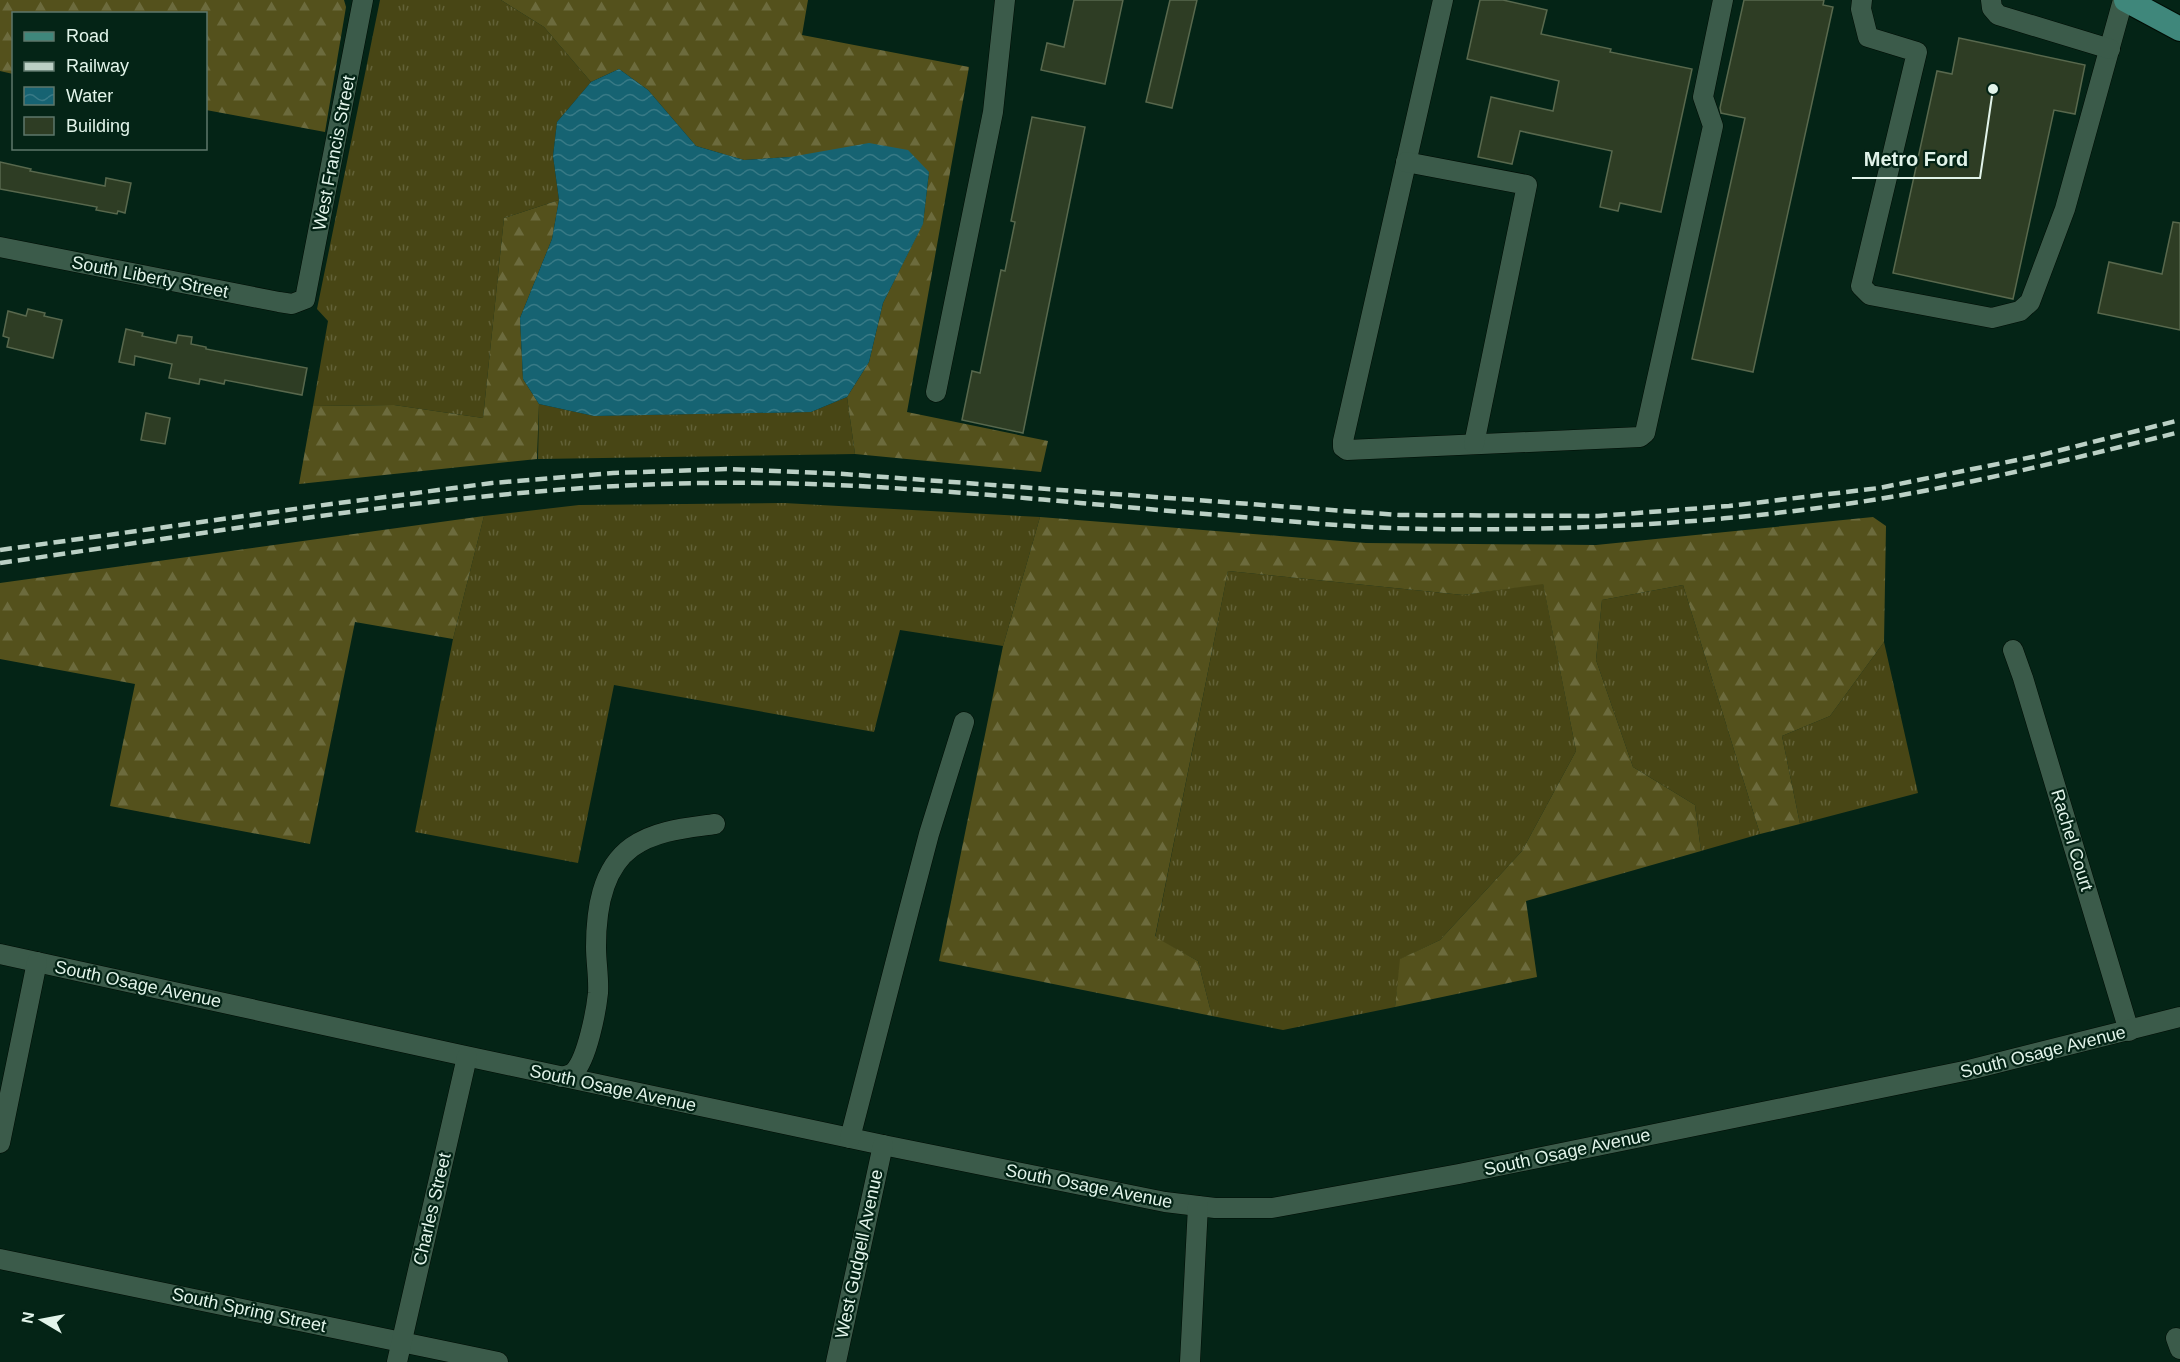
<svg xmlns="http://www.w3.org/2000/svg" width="2180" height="1362" font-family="Helvetica,sans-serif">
  <defs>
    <pattern id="grass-tufts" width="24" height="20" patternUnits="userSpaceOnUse" patternTransform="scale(1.5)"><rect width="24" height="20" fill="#484615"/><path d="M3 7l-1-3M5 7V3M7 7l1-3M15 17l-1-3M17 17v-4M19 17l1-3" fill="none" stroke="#626137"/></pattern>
    <pattern id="forest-firs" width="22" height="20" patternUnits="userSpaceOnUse" patternTransform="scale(1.5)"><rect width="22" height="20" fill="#54511c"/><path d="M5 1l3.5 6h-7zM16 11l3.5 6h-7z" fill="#6c6b3d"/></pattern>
    <pattern id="water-waves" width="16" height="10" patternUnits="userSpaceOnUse" patternTransform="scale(1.5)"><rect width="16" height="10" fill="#166372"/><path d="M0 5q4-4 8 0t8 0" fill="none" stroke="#387a86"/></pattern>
  </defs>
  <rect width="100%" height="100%" fill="#042416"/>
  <g fill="url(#grass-tufts)">
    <polygon points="380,0 501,0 544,27 591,82 557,122 553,156 559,200 504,218 483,418 394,405 313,406 328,321 317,309"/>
    <polygon points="847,397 855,454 538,459 539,404 594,416 811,412"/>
    <polygon points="784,503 1040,517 1003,646 900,630 874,732 614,685 578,863 415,832 453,639 484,516 579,505"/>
    <polygon points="1228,571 1463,595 1543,583 1576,751 1522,851 1440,940 1401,959 1395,1007 1283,1030 1212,1016 1198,961 1155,938"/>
    <polygon points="1683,585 1760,834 1701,851 1695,805 1633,767 1596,660 1602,600"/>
    <polygon points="1884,642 1918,793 1800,824 1782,736 1830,716"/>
  </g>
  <g fill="url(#forest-firs)">
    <polygon points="0,0 344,0 346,7 325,132 206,110 206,14 14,14 13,74 0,71"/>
    <polygon points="501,0 808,0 802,35 969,67 907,412 1048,441 1041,472 855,454 847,397 869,362 883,303 923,223 929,172 790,157 744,160 696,146 648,90 619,69 591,82 544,27"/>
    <polygon points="559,200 552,239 520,318 523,379 539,404 537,459 299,484 313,406 394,405 483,418 504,218"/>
    <polygon points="484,516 453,639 355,622 310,844 110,806 135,684 0,659 0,583"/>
    <polygon points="1040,517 1366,543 1596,545 1873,517 1886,526 1884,642 1830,716 1782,736 1800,824 1760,834 1683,585 1602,600 1596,660 1633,767 1695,805 1701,851 1526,901 1537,977 1395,1007 1400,959 1440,940 1522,851 1576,751 1543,584 1463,595 1228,571 1155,937 1198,961 1212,1016 939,961 1003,646"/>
  </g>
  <polygon fill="url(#water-waves)" points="619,69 648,90 696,146 744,160 790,157 869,143 908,150 929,172 923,224 883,303 869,362 847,397 811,412 594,416 539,404 523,379 520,318 552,239 559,200 553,156 557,122 591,82"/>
  <g fill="#2e3d24" stroke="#58684d" stroke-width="1.5">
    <polygon points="1074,0 1123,0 1105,84 1041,70 1047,43 1064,47"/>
    <polygon points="1170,0 1197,0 1172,108 1146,102"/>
    <polygon points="1480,0 1503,0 1547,10 1541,34 1611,49 1610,52 1692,69 1661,212 1620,203 1618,211 1600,207 1612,151 1520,131 1512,164 1478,157 1491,97 1553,111 1559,81 1467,59"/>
    <polygon points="1744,0 1824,0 1823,5 1833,7 1753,372 1692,359 1745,118 1721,113 1720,108"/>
    <polygon points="1959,38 2085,65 2075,114 2054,110 2013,299 1893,273 1937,71 1952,74"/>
    <polygon points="1032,117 1085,127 1023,433 962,420 972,371 980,373 1001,270 1005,271 1015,222 1011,221"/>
    <polygon points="0,162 31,169 30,171 105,186 106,178 131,183 125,213 118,211 117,214 96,210 97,207 0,189"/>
    <polygon points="2173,222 2180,223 2180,330 2098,313 2109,262 2162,274"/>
    <polygon points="28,309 45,313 44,316 62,320 53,358 7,347 9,338 3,336 8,311 26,316"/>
    <polygon points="126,329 143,333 142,336 176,343 178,335 192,337 191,344 206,347 206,349 307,368 302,395 225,380 224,384 200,379 199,384 169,378 172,364 135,356 134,365 119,362"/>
    <polygon points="146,413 170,418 165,444 141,440"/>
  </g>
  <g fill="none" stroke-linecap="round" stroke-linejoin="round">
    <defs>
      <g id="minor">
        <polyline points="1443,0 1343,441 1343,447 1347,450 1640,437 1645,433 1713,126 1703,97 1723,0"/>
        <polyline points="1862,0 1861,9 1868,37 1917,52 1861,286 1870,295 1992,318 2020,311 2030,302 2065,209 2123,0"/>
        <polyline points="1991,0 1992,8 1998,15 2110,49"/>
        <polyline points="1406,162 1527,185 1474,444"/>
        <polyline points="0,247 279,302 292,304 305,299 363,0"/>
        <polyline points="936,392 993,112 1005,0"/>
        <polyline points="2013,650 2023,678 2129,1031"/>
        <polyline points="0,954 461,1055 883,1145 1165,1202 1215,1208 1272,1208 1459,1174 1969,1070 2180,1017"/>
        <path d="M561,1077C566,1076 570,1075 574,1072C587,1059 596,1012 598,993C599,978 596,962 596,947C596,912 601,869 632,847C656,830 687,828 715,824"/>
        <polyline points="850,1138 909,910 929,834 964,722"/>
        <polyline points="0,1143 37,962"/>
        <polyline points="0,1259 498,1362"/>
        <polyline points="2176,1338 2180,1349"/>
        <polyline points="397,1362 467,1057"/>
        <polyline points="836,1362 883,1145"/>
        <polyline points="1190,1362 1198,1206"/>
      </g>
      <polyline id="major" points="2126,0 2180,29"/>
    </defs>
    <use href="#minor" stroke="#000c04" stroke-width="21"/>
    <use href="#major" stroke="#000c04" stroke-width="26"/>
    <use href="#minor" stroke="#3b5b4a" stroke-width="20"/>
    <use href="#major" stroke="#3f877b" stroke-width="24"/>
    <g stroke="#bbd0c5" stroke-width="4.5" stroke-dasharray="12 6" stroke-linecap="butt">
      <polyline points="0,550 316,506 492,483 613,473 726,469 844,474 1399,515 1598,516 1729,506 1879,488 2037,456 2180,420"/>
      <path d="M0,563C232,530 466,487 701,483C878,480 1054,502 1230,516C1295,522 1362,528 1428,529C1578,531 1730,523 1879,499C1980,482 2080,457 2180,432"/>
    </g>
  </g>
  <g text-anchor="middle" stroke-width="4.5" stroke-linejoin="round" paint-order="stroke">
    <g font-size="18" fill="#e2f4ea" stroke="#042416">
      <text transform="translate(334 153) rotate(-79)" y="6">West Francis Street</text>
      <text transform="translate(150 277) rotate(11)" y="6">South Liberty Street</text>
      <text transform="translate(2072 840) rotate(73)" y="6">Rachel Court</text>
      <text transform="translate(138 984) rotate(12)" y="6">South Osage Avenue</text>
      <text transform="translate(2043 1052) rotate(-14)" y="6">South Osage Avenue</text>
      <text transform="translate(613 1088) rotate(12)" y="6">South Osage Avenue</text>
      <text transform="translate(1567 1152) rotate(-12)" y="6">South Osage Avenue</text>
      <text transform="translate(1089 1186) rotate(11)" y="6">South Osage Avenue</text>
      <text transform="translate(432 1209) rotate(-77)" y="6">Charles Street</text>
      <text transform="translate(859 1254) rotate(-78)" y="6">West Gudgell Avenue</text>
      <text transform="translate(249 1310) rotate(12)" y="6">South Spring Street</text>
    </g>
  </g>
  <path fill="none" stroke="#e2f4ea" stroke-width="2" d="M1993 89L1980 178H1852"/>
  <circle fill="#e2f4ea" stroke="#042416" stroke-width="2" cx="1993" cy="89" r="6"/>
  <g font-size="20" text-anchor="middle" font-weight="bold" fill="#e2f4ea" stroke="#042416" stroke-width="4.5" stroke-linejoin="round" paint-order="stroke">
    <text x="1916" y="166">Metro Ford</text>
  </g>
  <rect x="12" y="12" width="195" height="138" fill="#042416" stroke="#5d776b" stroke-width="1.5"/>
  <rect x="24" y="32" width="30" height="9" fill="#3f877b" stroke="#5d776b" stroke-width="1.5"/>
  <text x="66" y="42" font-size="18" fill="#e2f4ea">Road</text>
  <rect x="24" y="62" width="30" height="9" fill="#bbd0c5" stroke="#5d776b" stroke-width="1.5"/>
  <text x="66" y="72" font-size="18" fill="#e2f4ea">Railway</text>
  <rect x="24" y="87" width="30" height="18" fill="url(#water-waves)" stroke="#5d776b" stroke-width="1.5"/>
  <text x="66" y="102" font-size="18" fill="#e2f4ea">Water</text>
  <rect x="24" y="117" width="30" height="18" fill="#2e3d24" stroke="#5d776b" stroke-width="1.5"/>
  <text x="66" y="132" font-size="18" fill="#e2f4ea">Building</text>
  <g transform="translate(42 1320) rotate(280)" stroke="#042416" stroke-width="4.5" paint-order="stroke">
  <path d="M0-4.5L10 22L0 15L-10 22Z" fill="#e2f4ea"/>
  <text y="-9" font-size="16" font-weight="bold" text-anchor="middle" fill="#e2f4ea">N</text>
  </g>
</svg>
